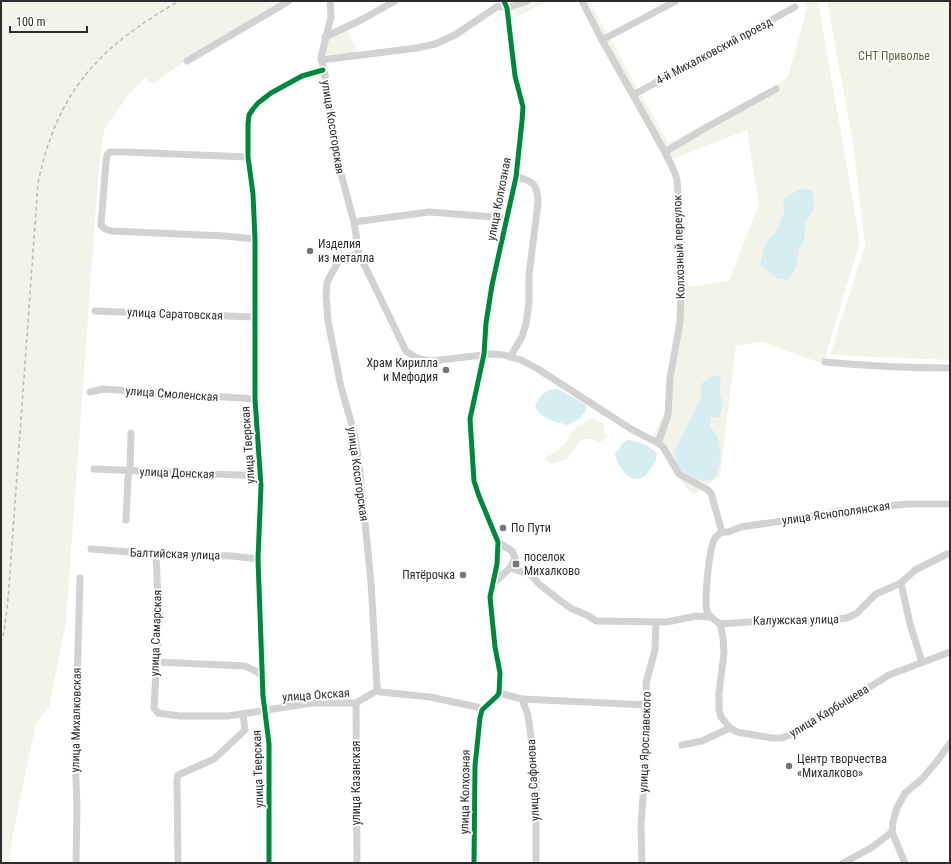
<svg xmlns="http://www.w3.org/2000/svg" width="951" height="864" font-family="'Roboto Condensed',sans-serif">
  <rect width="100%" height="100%" fill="#fff"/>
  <g fill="#f2f4ea">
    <polygon points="1,1 285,1 204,47 153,84 145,78 129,94 104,130 99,165 66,622 49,707 36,723 12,839 10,863 1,863"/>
    <polygon points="511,1 548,1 516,17"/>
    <polygon points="587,1 589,1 668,143 772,90 788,76 807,8 804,1 818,1 860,242 823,364 763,342 736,345 720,476 693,495 678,477 665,445 654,445 654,434 665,412 677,323 678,288 729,281 759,204 747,130 665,162 632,97"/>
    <polygon points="827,1 950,1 950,360 830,355 865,246 853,143"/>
    <polygon points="347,30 358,53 325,57 328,38"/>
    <path d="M591,419L604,423V430L607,437L601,442L591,439H582L567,459C560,460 556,464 549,463L545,458L565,445L570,434L578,427Z"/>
  </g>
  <g fill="#d6eef2">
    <polygon points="806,188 813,192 814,208 806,221 804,241 799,249 796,267 788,280 778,279 760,265 765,244 777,230 784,213 783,199 798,190"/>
    <path d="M721,375L720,394L723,405L719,418L711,416L710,426C712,430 717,434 718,439C722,448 721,471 714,478C704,486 681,473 677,464C675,460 675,455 674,451L685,431L702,395L700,388L702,383L712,376Z"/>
    <path d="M555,389H559L586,405V411L579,419L568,425C556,422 540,419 535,406C540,395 543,391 555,389Z"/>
    <path d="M627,440C639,441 648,445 657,453L656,461L646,476C643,477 639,479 636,479C625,478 616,463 615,454L621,445Z"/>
  </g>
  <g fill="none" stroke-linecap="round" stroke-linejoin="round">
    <g stroke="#d2d2d2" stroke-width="7">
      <polyline points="330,1 331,17 321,57 327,85 329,114 337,159 354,222 359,254 406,351 415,357 424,360 431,361 492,354 504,355 521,360 538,369 631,429 658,443 663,447 679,474 708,490 711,493 722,532"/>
      <polyline points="582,1 602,40 665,152 675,173 677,180 681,234 682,260 680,322 670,378 668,415 658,443"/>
      <polyline points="325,37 363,19 395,1"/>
      <polyline points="602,40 676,1"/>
      <polyline points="321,60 417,48 435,44 455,35 498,6 507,8 527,1"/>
      <polyline points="187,61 289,1"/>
      <polyline points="633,95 795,7"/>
      <polyline points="665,152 707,127 776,89"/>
      <polyline points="248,157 125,152 110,152 107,155 106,162 101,225 105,229 111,231 225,236 255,239"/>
      <polyline points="354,222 429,212 506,218"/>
      <polyline points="359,254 342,258 338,262 327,282 326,295 328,321 341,387 354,432 359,463 371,582 377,687 378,690"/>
      <polyline points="95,311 254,317"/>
      <path d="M510,357L522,337L526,324L529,302V275L538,203C538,185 533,180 516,177"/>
      <path d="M825,362C867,366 908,368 950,368"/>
      <polyline points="90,392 103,389 255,399"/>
      <polyline points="94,469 260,476"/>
      <polyline points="126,520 128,477 130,471 131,433"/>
      <path d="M722,532C719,534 716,536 714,540C709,552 704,599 707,611C709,617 715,620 720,624L723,637L724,653L719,693V710L721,717L730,728L737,732L772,738H782L797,732L889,675L950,652"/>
      <polyline points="722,532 728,532 741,527 789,520 840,511 907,504 950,504"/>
      <polyline points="91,549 156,554 232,556 258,559"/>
      <polyline points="156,554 159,621 154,708 158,713 179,716 228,716 312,703 356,703 378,690 380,692 430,697 477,707 482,710"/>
      <polyline points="510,568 531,575 540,585 562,602 572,609 587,615 596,621 667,622 696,616 711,617"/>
      <polyline points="901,583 910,624 922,662"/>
      <polyline points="492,585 510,568 515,558 512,551 498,542"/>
      <polyline points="720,624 763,621 821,621 847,618 857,613 876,594 901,583 915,570 947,554"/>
      <polyline points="157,662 245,666 256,671 262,676"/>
      <polyline points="499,693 522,699 647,705"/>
      <polyline points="522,699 528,715 534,760 536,778 536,863"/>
      <polyline points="356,703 357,863"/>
      <polyline points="682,745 702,741 730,728"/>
      <polyline points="76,863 77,806 75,756 80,578"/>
      <polyline points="178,863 177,781 178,775 214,759 245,730 243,714"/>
      <polyline points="269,863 269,744 263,696 258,559 261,486 255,399 255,239 253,194 248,157 248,124 249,115 253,109 258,103 271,93 302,76 323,70"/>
      <polyline points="474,863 475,766 480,718 482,710 497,696 499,693 500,673 495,647 490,597 497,564 498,542 479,496 474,481 470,419 484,354 486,323 492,285 516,177 522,121 523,107 515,76 507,8 504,1"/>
      <polyline points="642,863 641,825 646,757 645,736 648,717 646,683 655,650 656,623"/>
      <polyline points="843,863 871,848 892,832"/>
      <polyline points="905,863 892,832 893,821 897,808 905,793 922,779 938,760 950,743"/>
    </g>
    <path stroke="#b9b9b9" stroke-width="1.5" stroke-dasharray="4 3" stroke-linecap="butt" d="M1,643L4,632L8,600L38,183C57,91 99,47 179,1"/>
    <defs>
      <g id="cycleway">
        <polyline points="269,863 269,744 263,696 258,559 261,486 255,399 255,239 253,194 248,157 248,124 249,115 253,109 258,103 271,93 302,76 323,70"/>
        <polyline points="474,863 475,766 480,718 482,710 497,696 499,693 500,673 495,647 490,597 497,564 498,542 479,496 474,481 470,419 484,354 486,323 492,285 516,177 522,121 523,107 515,76 507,8 504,1"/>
      </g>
    </defs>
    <use href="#cycleway" stroke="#fff" stroke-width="8"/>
    <use href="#cycleway" stroke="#00873e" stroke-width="5"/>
  </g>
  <g fill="#767676" stroke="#fff" stroke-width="1.5">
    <circle cx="310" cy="251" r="4"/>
    <circle cx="446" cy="370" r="4"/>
    <circle cx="503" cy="528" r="4"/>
    <rect x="512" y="560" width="8" height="8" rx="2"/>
    <circle cx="463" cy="575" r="4"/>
    <circle cx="789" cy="766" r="4"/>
  </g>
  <g text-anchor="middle" stroke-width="4" stroke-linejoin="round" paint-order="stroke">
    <g font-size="12" fill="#2d2d2d" stroke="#fff">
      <text transform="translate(714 51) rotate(-28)" y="4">4-й Михалковский проезд</text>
      <text transform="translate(333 127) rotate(81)" y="4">улица Косогорская</text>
      <text transform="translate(499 199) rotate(-79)" y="4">улица Колхозная</text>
      <text transform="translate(679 247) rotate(-92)" y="4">Колхозный переулок</text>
      <text transform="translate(175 314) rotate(2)" y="4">улица Саратовская</text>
      <text transform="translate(172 394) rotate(4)" y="4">улица Смоленская</text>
      <text transform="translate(248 445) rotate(-94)" y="4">улица Тверская</text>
      <text transform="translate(177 473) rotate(2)" y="4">улица Донская</text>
      <text transform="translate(358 474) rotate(82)" y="4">улица Косогорская</text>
      <text transform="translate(836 513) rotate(-8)" y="4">улица Яснополянская</text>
      <text transform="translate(175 554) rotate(2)" y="4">Балтийская улица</text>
      <text transform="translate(796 620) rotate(-1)" y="4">Калужская улица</text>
      <text transform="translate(156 633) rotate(-88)" y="4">улица Самарская</text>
      <text transform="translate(316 695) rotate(-4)" y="4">улица Окская</text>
      <text transform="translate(829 711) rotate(-31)" y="4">улица Карбышева</text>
      <text transform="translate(76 720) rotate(-89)" y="4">улица Михалковская</text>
      <text transform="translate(645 742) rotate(-88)" y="4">улица Ярославского</text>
      <text transform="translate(258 769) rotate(-92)" y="4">улица Тверская</text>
      <text transform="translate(533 780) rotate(-93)" y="4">улица Сафонова</text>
      <text transform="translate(356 783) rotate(-90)" y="4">улица Казанская</text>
      <text transform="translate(465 792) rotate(-89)" y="4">улица Колхозная</text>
    </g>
    <g font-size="12" fill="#5b6a38" stroke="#fff">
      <text x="894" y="60">СНТ Приволье</text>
    </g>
    <g font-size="12" fill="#2d2d2d" stroke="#fff" text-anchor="start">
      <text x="318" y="248">Изделия<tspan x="318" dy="14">из металла</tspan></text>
      <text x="438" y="367" text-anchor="end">Храм Кирилла<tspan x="438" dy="14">и Мефодия</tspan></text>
      <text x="511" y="532">По Пути</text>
      <text x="524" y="561">поселок<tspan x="524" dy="14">Михалково</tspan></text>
      <text x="455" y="579" text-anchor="end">Пятёрочка</text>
      <text x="797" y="763">Центр творчества<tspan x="797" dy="14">«Михалково»</tspan></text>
    </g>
  </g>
  <rect width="951" height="864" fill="none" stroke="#2d2d2d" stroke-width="4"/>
  <path d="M10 26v6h77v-6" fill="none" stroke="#2d2d2d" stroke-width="2"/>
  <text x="16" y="26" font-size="12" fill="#2d2d2d" stroke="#ffffff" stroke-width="3" paint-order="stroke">100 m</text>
</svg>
